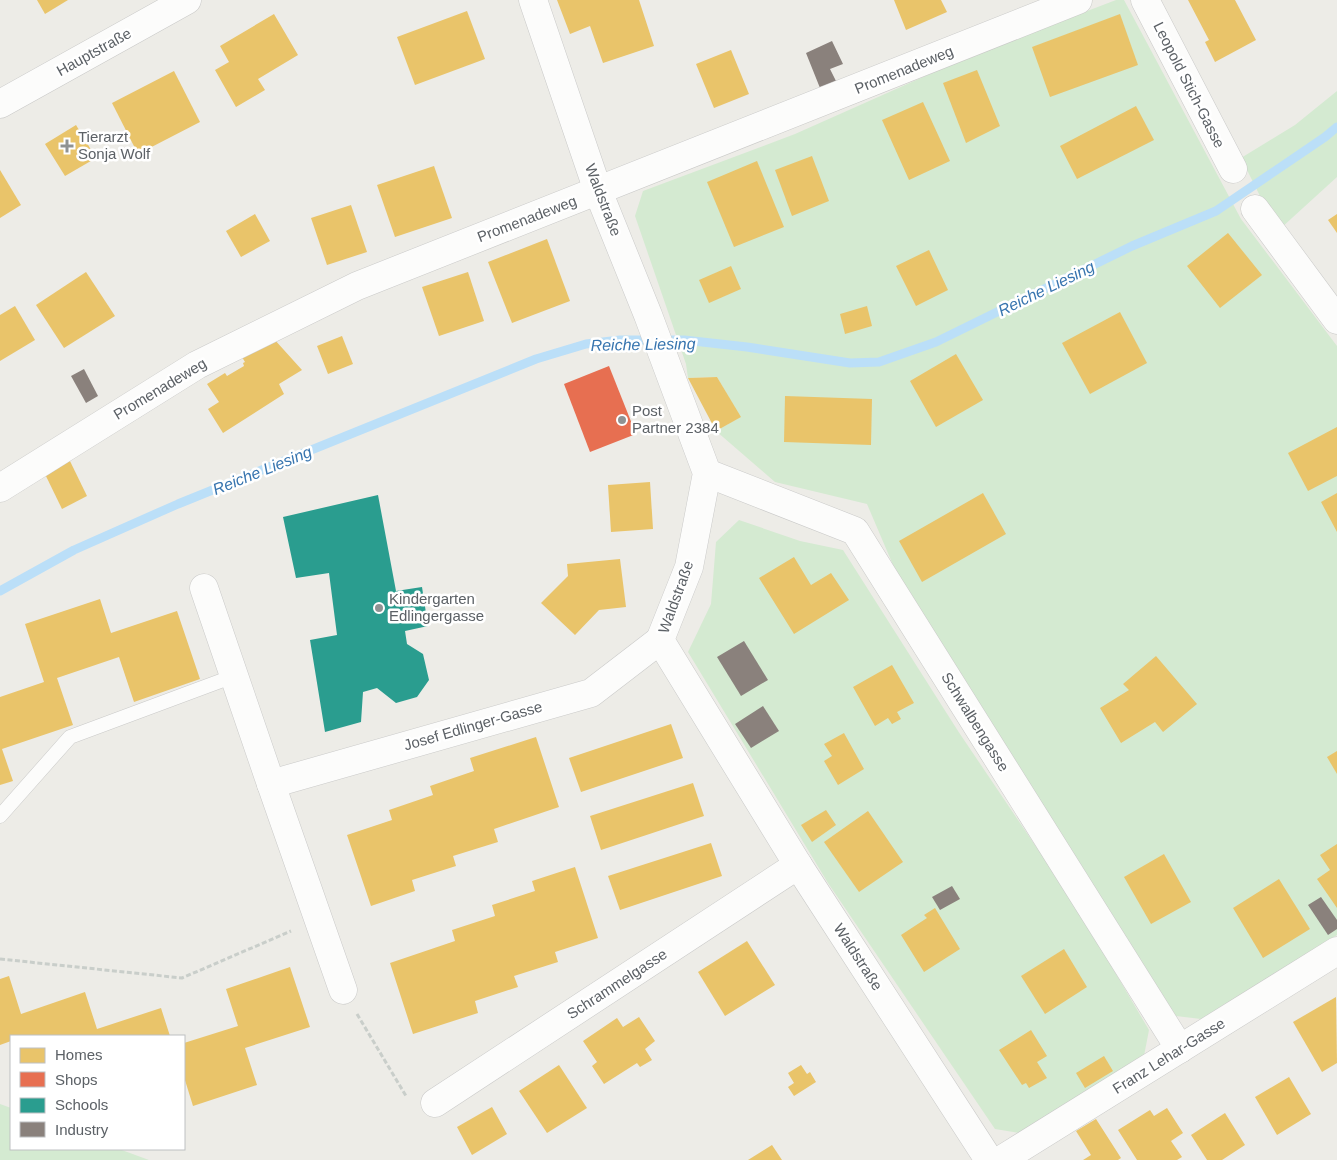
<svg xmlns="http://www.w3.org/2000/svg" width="1337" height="1160" font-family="Arial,sans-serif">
  <rect width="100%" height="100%" fill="#edece7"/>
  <g fill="#d4ead1">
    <polygon points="1116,0 1124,0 1241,219 1337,346 1337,935 1201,1019 1176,1016 899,579 867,504 775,482 716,431 740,417 717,377 688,378 686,364 635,216 643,191 795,134 977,53"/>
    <polygon points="1337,91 1337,177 1281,228 1267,210 1241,158 1295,125"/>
    <polygon points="739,520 800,541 843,550 958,731 1076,906 1149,1030 1143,1061 1019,1133 995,1129 828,883 688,652 711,604 716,542"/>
    <polygon points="0,1104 11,1108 11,1149 119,1149 149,1160 0,1160"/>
  </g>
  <g fill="#e9c46a">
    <polygon points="37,0 68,0 45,14"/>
    <polygon points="557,0 639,0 654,46 603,63 590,26 570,34"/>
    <polygon points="894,0 941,0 947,12 906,30"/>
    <polygon points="1188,0 1235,0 1256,40 1215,62 1205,42 1209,40"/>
    <polygon points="467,11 485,59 415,85 397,37"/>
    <polygon points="274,14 298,55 258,79 265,90 236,107 215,70 229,62 220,46"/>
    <polygon points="1120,14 1138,65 1050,97 1032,47"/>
    <polygon points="731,50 749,94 714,108 696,64"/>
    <polygon points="977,70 1000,126 966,143 943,83"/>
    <polygon points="174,71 200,122 138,154 112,103"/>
    <polygon points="923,102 950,161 909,180 882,120"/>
    <polygon points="1136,106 1154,140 1077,179 1060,146"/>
    <polygon points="76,125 96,158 65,176 45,144"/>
    <polygon points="812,156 829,201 792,216 775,170"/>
    <polygon points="757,161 784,227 734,247 707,182"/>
    <polygon points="434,166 452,218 395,237 377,185"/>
    <polygon points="0,170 21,205 0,218"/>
    <polygon points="351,205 367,252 327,265 311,218"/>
    <polygon points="255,214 270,241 241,257 226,231"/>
    <polygon points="1337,214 1337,233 1328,220"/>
    <polygon points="1228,233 1262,275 1220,308 1187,266"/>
    <polygon points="547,239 570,301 512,323 488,262"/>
    <polygon points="929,250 948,290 916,306 896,266"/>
    <polygon points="731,266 741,289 709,303 699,280"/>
    <polygon points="86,272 115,316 64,348 36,305"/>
    <polygon points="468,272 484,321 439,336 422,287"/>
    <polygon points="15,306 35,340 0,361 0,315"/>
    <polygon points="867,306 872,326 845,334 840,314"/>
    <polygon points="1120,312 1147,363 1090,394 1062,343"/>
    <polygon points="342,336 353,364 328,374 317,346"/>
    <polygon points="274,339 302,370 279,384 284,394 223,433 208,409 219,402 207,384 225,373 227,376 244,366 243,363 245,362 242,357"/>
    <polygon points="956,354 983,400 936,427 910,381"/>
    <polygon points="717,377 741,417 716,431 688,378"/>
    <polygon points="785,396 872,399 871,445 784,442"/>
    <polygon points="1337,427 1337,476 1308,491 1288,453"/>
    <polygon points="68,457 87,496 62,509 43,470"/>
    <polygon points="650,482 653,529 611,532 608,485"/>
    <polygon points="983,493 1006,534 922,582 899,541"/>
    <polygon points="1337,493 1337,532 1321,502"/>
    <polygon points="794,557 811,585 831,573 849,600 794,634 759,578"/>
    <polygon points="620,559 626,607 599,610 575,635 541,603 568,576 567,564"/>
    <polygon points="100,599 111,633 177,611 200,679 134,702 119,657 57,678 73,725 2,749 13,781 0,785 0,697 44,682 25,624"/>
    <polygon points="1156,656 1197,704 1163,732 1155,722 1121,743 1100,708 1129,690 1123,684"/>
    <polygon points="892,665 914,703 897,712 901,719 892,724 888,718 875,726 853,687"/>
    <polygon points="671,724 683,758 581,792 569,758"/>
    <polygon points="844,733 864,769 838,785 824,761 832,756 824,744"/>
    <polygon points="536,737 559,807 494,829 498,842 453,856 456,866 412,880 415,891 371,906 347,835 392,820 389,810 433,795 430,786 474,771 470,758"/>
    <polygon points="1337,751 1337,774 1327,757"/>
    <polygon points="693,783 704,816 601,850 590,816"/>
    <polygon points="826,810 836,825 812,842 801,825"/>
    <polygon points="868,811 903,862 859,892 824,842"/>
    <polygon points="711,843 722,876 620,910 608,876"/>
    <polygon points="1337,844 1337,908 1317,879 1330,870 1320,855"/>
    <polygon points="1164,854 1191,902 1151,924 1124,877"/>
    <polygon points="575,867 598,938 555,952 558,962 514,976 518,987 475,1001 478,1013 413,1034 390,963 455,941 452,930 495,916 492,905 535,891 532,881"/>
    <polygon points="1279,879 1310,929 1263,958 1233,908"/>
    <polygon points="935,908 960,949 924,972 901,935 927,918 924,915"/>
    <polygon points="747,941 775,985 725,1016 698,972"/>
    <polygon points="1064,949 1087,987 1045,1014 1021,976"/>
    <polygon points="290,967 310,1027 245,1048 257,1085 193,1106 184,1077 184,1043 238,1026 226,989"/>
    <polygon points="9,976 21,1014 85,992 97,1029 161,1008 170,1036 11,1036 11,1041 0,1045 0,979"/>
    <polygon points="1336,997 1337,1063 1322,1072 1293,1022"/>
    <polygon points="639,1017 655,1041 645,1049 652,1060 640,1067 637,1063 604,1084 592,1066 597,1062 583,1041 617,1018 623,1027"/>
    <polygon points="1031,1030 1047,1056 1037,1062 1047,1078 1029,1088 1026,1083 1022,1085 999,1050"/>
    <polygon points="1104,1056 1113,1071 1085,1088 1076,1073"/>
    <polygon points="559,1065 587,1108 547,1133 519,1091"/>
    <polygon points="801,1065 807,1074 810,1072 816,1082 794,1096 788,1087 794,1083 788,1073"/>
    <polygon points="1289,1077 1311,1114 1277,1135 1255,1097"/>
    <polygon points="492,1107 507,1134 472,1155 457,1127"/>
    <polygon points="1167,1108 1183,1133 1171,1141 1182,1157 1177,1160 1137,1160 1118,1130 1150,1110 1154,1116"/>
    <polygon points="1225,1113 1245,1145 1222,1160 1207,1160 1191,1135"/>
    <polygon points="1096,1119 1121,1158 1118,1160 1083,1160 1091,1155 1076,1131"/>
    <polygon points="772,1145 782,1160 748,1160"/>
  </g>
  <polygon fill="#e76f51" points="609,366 636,434 590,452 564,384"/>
  <polygon fill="#2a9d8f" points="378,495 396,591 422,587 428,626 405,631 407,644 423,654 429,680 417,697 396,703 377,688 363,692 361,722 325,732 310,640 337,635 329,573 296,578 283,517"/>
  <g fill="#8a817c">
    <polygon points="832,41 843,64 830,69 836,81 820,88 806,53"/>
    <polygon points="84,369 98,396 86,403 71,376"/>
    <polygon points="744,641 768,680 741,696 717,657"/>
    <polygon points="763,706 779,731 751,748 735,724"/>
    <polygon points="952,886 960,899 940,910 932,897"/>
    <polygon points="1321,897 1337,920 1337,929 1328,935 1308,905"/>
  </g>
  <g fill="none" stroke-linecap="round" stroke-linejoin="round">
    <polyline stroke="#bbdff8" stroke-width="9" points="0,591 74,550 178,504 536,359 586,344 620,340 684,340 747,347 850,363 879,362 936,342 1132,246 1216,211 1325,137 1337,127"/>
    <defs>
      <polyline id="lane" points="0,816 70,737 234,676"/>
      <g id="street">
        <polyline points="533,0 598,191 648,315 707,473 689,567 660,640 798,865 989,1160"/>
        <polyline points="1145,0 1233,169"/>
        <polyline points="1255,209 1337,320"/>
        <polyline points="707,473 855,531 1180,1049"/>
        <polyline points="0,488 197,365 357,286 1078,0"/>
        <polyline points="204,588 271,784"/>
        <polyline points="343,990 271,784 591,693 660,640"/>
        <polyline points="435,1103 798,865"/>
        <polyline points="1001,1160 1337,951"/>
      </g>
      <polyline id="secondary" points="0,104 187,0"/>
    </defs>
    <use href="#lane" stroke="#cacac9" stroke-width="15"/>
    <use href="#street" stroke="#cacac9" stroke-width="29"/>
    <use href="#secondary" stroke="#c9c9c8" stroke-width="29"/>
    <g stroke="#c9ceca" stroke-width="3" stroke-dasharray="5 2.5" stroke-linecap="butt">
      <polyline points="0,959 182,978 291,931"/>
      <polyline points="357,1014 406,1096"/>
    </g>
    <use href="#lane" stroke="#fcfcfb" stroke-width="14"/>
    <use href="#street" stroke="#fcfcfb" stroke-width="28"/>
    <use href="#secondary" stroke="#fcfcfb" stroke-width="28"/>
  </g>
  <g fill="#8f9293" stroke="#fff" stroke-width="2">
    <path d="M64.5 138.5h5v5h5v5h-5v5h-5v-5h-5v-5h5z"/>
    <circle cx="622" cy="420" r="5"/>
    <circle cx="379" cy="608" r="5"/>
  </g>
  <g text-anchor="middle" stroke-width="5" stroke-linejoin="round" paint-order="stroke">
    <g font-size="15" fill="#5c6166" stroke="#fff">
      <text transform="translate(94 52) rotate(-29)" y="5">Hauptstraße</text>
      <text transform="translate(904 70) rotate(-22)" y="5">Promenadeweg</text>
      <text transform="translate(1189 85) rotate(63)" y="5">Leopold Stich-Gasse</text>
      <text transform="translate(603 200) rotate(69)" y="5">Waldstraße</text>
      <text transform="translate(527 219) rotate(-21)" y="5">Promenadeweg</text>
      <text transform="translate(160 389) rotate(-31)" y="5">Promenadeweg</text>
      <text transform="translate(676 597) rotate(-70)" y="5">Waldstraße</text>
      <text transform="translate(975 722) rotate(58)" y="5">Schwalbengasse</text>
      <text transform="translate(473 726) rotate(-16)" y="5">Josef Edlinger-Gasse</text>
      <text transform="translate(858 957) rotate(57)" y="5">Waldstraße</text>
      <text transform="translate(617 984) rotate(-33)" y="5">Schrammelgasse</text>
      <text transform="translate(1169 1056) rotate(-32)" y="5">Franz Lehar-Gasse</text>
    </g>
    <g font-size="15" fill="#5c6166" stroke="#fff" text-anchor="start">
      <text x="78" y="142">Tierarzt<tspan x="78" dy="17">Sonja Wolf</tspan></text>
      <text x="632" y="416">Post<tspan x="632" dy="17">Partner 2384</tspan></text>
      <text x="389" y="604">Kindergarten<tspan x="389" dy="17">Edlingergasse</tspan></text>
    </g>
    <g font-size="16" font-style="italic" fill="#3875af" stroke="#fff">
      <text transform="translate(1046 288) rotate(-26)" y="6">Reiche Liesing</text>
      <text transform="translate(643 344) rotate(-1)" y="6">Reiche Liesing</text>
      <text transform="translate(262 470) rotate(-22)" y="6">Reiche Liesing</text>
    </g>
  </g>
  <rect x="10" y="1035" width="175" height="115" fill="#ffffff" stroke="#bec0c2"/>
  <rect x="20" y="1048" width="25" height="15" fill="#e9c46a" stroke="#bec0c2"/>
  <text x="55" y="1060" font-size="15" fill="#5c6166">Homes</text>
  <rect x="20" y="1072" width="25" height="15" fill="#e76f51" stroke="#bec0c2"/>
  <text x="55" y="1085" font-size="15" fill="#5c6166">Shops</text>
  <rect x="20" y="1098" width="25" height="15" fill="#2a9d8f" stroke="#bec0c2"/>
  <text x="55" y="1110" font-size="15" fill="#5c6166">Schools</text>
  <rect x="20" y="1122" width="25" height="15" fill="#8a817c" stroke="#bec0c2"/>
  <text x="55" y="1135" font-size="15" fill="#5c6166">Industry</text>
</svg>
